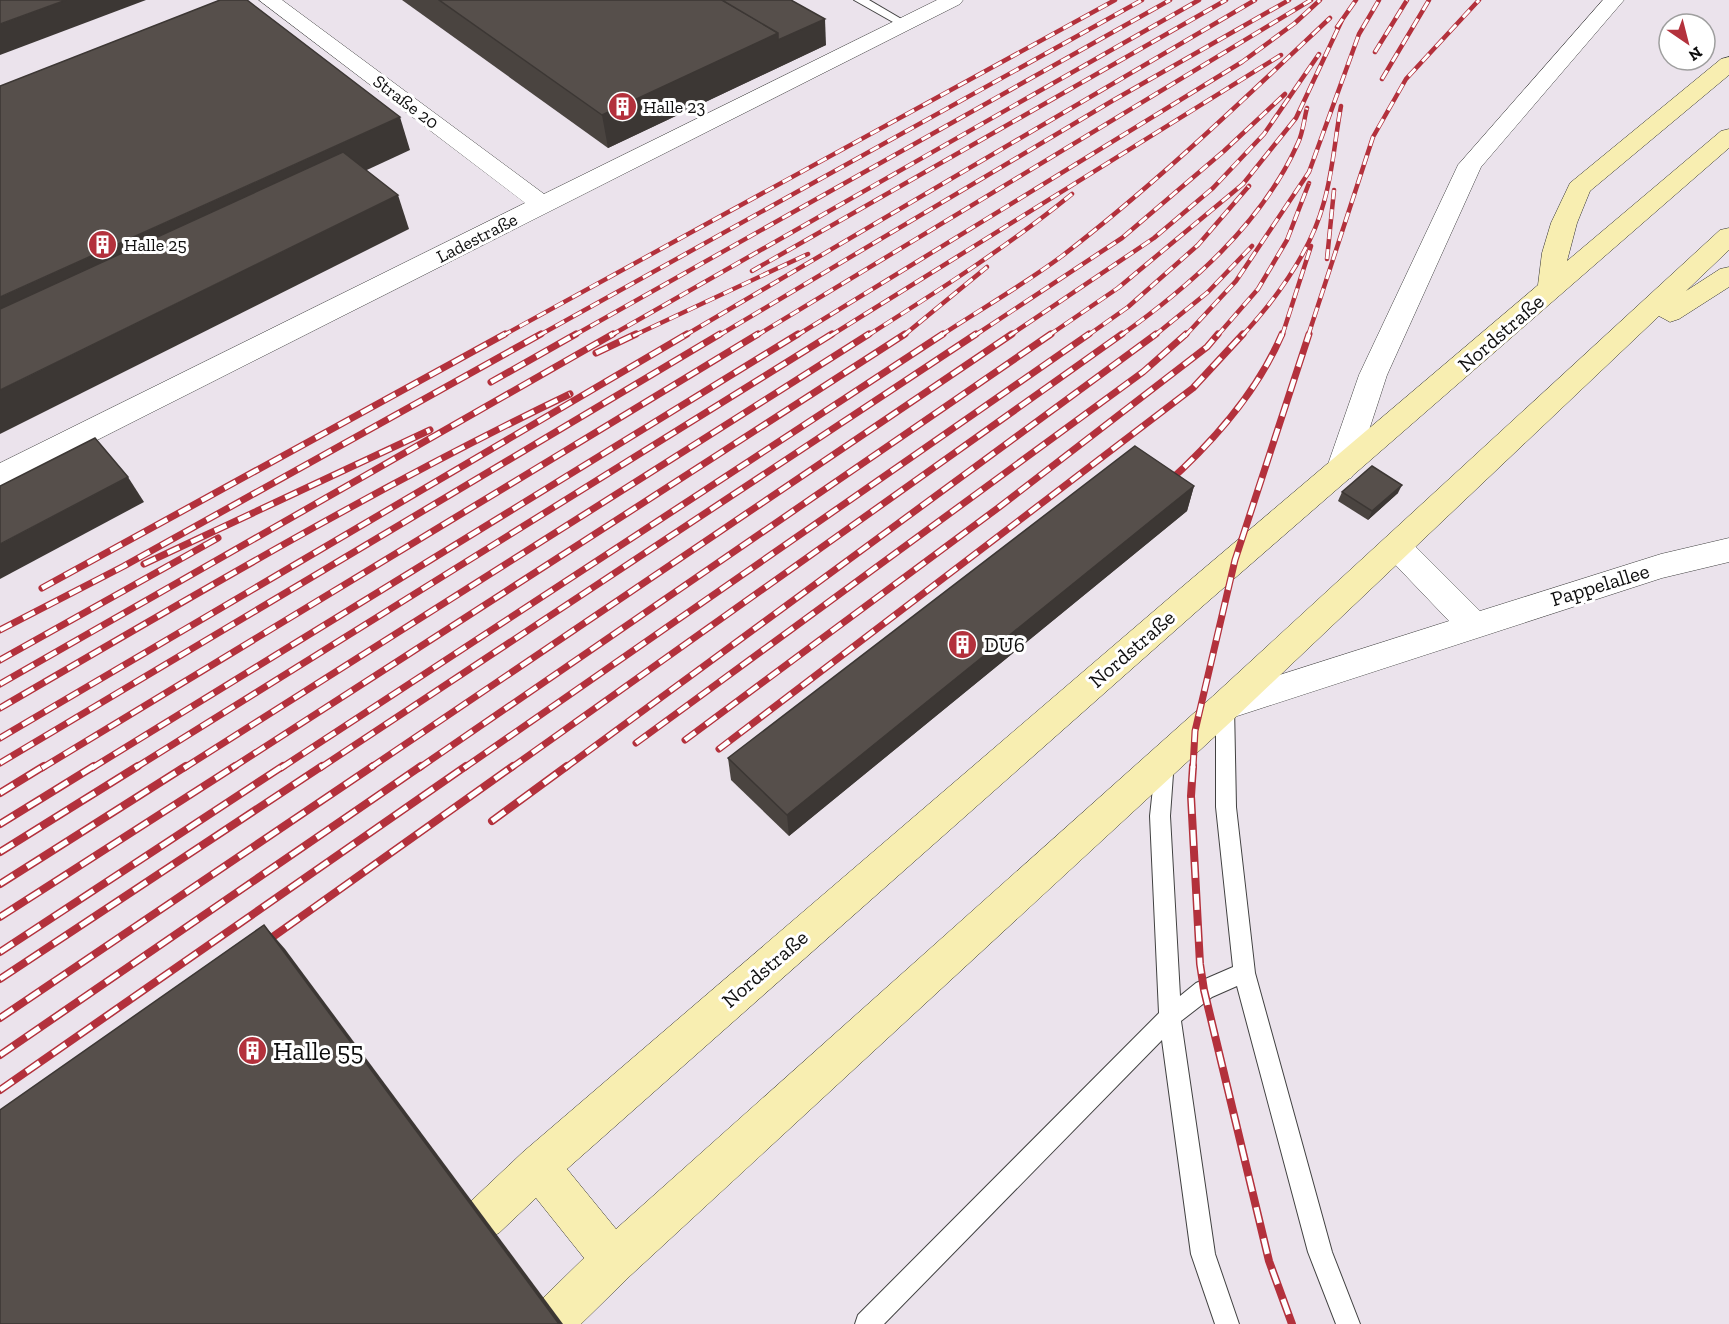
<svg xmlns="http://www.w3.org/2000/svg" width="1729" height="1324" font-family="'Zilla Slab',serif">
  <rect width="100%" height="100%" fill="#fefbf0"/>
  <path fill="#ebe3ec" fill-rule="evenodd" d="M0,0H1729V1324H0ZM1669,24H1705V60H1669Z"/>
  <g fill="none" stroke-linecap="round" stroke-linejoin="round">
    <defs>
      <g id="lane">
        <polygon points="854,0 869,0 910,24 908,26 900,26"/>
        <polygon points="1225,698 1232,701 1234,706 1236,807 1255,973 1332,1252 1360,1324 1336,1324 1308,1252 1237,986 1212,997 1181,1021 1215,1254 1239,1324 1215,1324 1191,1254 1162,1040 884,1324 855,1324 858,1315 1159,1013 1150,816 1156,760 1158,754 1165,752 1172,754 1174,760 1170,816 1180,996 1196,983 1233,967 1216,807 1216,706 1218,701"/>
      </g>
      <g id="street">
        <polygon points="259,0 282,0 544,194 937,0 963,0 960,4 10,484 0,487 0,463 525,203"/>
        <polygon points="1603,0 1624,0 1481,167 1387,375 1356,470 1351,478 1341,481 1331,478 1326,470 1359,375 1458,165"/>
        <polygon points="1397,535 1408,539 1480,611 1661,554 1729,538 1729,562 1662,578 1225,720 1213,716 1208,706 1213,696 1449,621 1386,555 1382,547 1386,539"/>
      </g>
      <polygon id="secondary" points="1729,57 1729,75 1590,191 1577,223 1567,261 1721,131 1729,129 1729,148 1204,605 567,1169 616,1229 1213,696 1720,230 1729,228 1729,250 1686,291 1720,269 1729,267 1729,287 1679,319 1670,322 1659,316 1237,716 630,1276 581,1324 538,1324 535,1316 541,1300 584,1258 536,1198 499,1233 484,1240 469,1233 462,1218 469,1203 523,1152 1182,587 1538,285 1542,253 1551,223 1570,183 1721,59"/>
    </defs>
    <use href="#lane" stroke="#414141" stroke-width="2"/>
    <use href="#street" stroke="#414141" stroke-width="1"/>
    <use href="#secondary" stroke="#303030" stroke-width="1"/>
    <use href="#lane" fill="#fff" fill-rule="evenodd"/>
    <use href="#street" fill="#fff" fill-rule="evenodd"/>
    <use href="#secondary" fill="#f8eeb1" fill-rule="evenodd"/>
    <defs>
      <g id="rail-far2">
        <polyline points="1337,27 1356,0"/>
        <polyline points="1375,52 1407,0"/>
        <polyline points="1382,79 1429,0"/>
        <polyline points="1327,259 1334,190"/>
        <polyline points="752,271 1226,0"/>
        <polyline points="502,336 1115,0"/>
        <polyline points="538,336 1142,0"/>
        <polyline points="573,336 1170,0"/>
        <polyline points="610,336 1199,0"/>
        <polyline points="633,336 808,254"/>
        <polyline points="684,336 1255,0"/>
        <polyline points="718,336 1112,101 1289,0"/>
        <polyline points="756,336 1311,0"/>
        <polyline points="796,336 1242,62 1295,23 1320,0"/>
        <polyline points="830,336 1281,55"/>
        <path d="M867,336C938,291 1007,247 1072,194"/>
        <polyline points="903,336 987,267"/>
        <path d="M940,336C981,309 1023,285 1062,256C1157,183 1243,100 1330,18"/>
        <polyline points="974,336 1122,238 1224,151 1285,94"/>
        <polyline points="1009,336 1154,238 1213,188 1264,134 1319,54"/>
        <polyline points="1048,336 1118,288 1243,184 1296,118 1342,20"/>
        <polyline points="1087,336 1128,307 1198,245 1249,186"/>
        <path d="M1120,336C1190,286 1262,224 1298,143C1303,133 1304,119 1307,108"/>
        <polyline points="1154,336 1208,292 1252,246"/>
        <polyline points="1185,336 1236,281 1309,172 1359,34 1379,0"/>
        <polyline points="1217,336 1258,289 1287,240 1309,183"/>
        <path d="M1242,336C1276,299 1311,251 1324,202C1333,171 1335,138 1341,106"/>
        <polyline points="1282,336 1311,246"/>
        <polyline points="1308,336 1373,137 1406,79 1479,0"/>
      </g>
      <g id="rail-far1">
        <polyline points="596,353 636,334"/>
        <polyline points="491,382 576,334"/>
        <path d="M1165,485C1212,443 1257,393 1282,334"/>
        <polyline points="144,564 430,430"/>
        <polyline points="42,588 505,334"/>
        <polyline points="0,630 124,566 541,334"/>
        <polyline points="0,660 218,538"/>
        <polyline points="0,684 613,334"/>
        <path d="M0,708C188,599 374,488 570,394"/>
        <polyline points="0,738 687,334"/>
        <polyline points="685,740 998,508 1207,347 1218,334"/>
        <polyline points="636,743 1143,372 1186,334"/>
        <polyline points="719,749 1193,388 1243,334"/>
        <polyline points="0,763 720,334"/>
        <polyline points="42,768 758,334"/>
        <polyline points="92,768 798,334"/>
        <polyline points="135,768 832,334"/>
        <polyline points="184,768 869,334"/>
        <polyline points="232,768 905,334"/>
        <polyline points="281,768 943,334"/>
        <polyline points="320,768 976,334"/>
        <polyline points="370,768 1012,334"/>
        <polyline points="419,768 1051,334"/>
        <polyline points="464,768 1089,334"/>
        <polyline points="511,768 1122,334"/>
        <polyline points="565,768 1156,334"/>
        <polyline points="1193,768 1195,731 1235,560 1309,334"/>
      </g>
      <g id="rail">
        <polyline points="1193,766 1191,796 1200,964 1204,990 1269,1261 1292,1324"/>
        <polyline points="0,793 44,766"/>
        <polyline points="492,821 567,766"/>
        <polyline points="0,824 94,766"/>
        <polyline points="0,852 138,766"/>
        <polyline points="0,884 186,766"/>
        <polyline points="0,917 235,766"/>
        <polyline points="260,946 513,766"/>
        <polyline points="0,952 283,766"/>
        <polyline points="0,979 322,766"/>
        <polyline points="0,1018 373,766"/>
        <polyline points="0,1055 421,766"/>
        <polyline points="0,1090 466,766"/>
      </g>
    </defs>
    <use href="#rail-far2" stroke="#b3313c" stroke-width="4.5"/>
    <use href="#rail-far1" stroke="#b3313c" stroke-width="7"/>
    <use href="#rail" stroke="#b3313c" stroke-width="8"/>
    <use href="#rail-far2" stroke="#fff" stroke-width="3" stroke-dasharray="10" stroke-linecap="butt"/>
    <use href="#rail-far1" stroke="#fff" stroke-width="4.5" stroke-dasharray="13" stroke-linecap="butt"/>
    <use href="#rail" stroke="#fff" stroke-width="5" stroke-dasharray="16" stroke-linecap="butt"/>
  </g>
  <g fill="#4a4440">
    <polygon points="402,0 791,0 826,45 608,148"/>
    <polygon points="1194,486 1187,511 789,836 731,780 728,758"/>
    <polygon points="1342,492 1398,493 1368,520 1338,501"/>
  </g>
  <g fill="#3c3734">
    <polygon points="66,0 146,0 0,55 0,24"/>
    <polygon points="825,19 826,45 608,148 602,115 778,33"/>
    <polygon points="400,117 410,150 0,340 0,297"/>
    <polygon points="398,195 409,229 0,434 0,390"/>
    <polygon points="128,477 144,502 0,579 0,544"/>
    <polygon points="1402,485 1398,493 1368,520 1372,511"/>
    <polygon points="1194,486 1187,511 789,836 787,815"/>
    <polygon points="264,925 285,949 563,1324 559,1324"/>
  </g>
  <g fill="#564f4b" stroke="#3c3734" stroke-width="1.5">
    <polygon points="0,0 66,0 0,24"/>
    <polygon points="220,0 247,0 400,117 0,297 0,86"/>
    <polygon points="439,0 722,0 778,33 602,115"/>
    <polygon points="722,0 791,0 825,19 778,40 778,33"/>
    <polygon points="343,152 398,195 0,390 0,309"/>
    <polygon points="95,438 128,477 0,544 0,486"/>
    <polygon points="1135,446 1194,486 787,815 728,758"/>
    <polygon points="1372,466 1402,485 1372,511 1342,492"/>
    <polygon points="264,925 559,1324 0,1324 0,1110"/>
  </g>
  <defs>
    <symbol id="building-disc" viewBox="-11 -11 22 22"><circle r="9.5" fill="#b3313c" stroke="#fff"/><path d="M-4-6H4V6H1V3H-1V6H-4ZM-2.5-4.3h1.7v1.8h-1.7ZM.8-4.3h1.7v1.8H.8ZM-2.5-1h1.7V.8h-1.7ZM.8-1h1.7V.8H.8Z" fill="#fff"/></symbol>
  </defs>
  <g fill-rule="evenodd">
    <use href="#building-disc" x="606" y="90" width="33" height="33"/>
    <use href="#building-disc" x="86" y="228" width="33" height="33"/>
    <use href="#building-disc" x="946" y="628" width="33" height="33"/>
    <use href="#building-disc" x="236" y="1034" width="33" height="33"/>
  </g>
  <g text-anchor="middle" stroke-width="6" stroke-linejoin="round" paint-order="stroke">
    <g font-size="18" fill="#0e0e0e" stroke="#fff">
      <text transform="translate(406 102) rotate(37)" y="6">Straße 20</text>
      <text transform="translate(477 238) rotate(-27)" y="6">Ladestraße</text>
    </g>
    <g font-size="18" fill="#0e0e0e" stroke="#fff" text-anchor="start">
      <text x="643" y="113">Halle 23</text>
      <text x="124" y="251">Halle 25</text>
    </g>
    <g font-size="21" fill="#0e0e0e" stroke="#fff">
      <text transform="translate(1501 333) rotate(-41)" y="7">Nordstraße</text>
      <text transform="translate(1600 585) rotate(-17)" y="7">Pappelallee</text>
      <text transform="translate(1132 649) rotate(-41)" y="7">Nordstraße</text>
      <text transform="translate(765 969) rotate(-41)" y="7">Nordstraße</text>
    </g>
    <g font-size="21" fill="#0e0e0e" stroke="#fff" text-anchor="start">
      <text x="984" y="652">DU6</text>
    </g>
    <g font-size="26" fill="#0e0e0e" stroke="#fff" text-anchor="start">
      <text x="273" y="1060">Halle 55</text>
    </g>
  </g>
  <g transform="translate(1687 42) rotate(145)"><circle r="28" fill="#ffffff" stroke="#9f9f9f" stroke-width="1.5"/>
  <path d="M0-4.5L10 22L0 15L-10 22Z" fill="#b3313c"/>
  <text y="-9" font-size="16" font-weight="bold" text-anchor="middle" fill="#0e0e0e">N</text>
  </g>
</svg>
